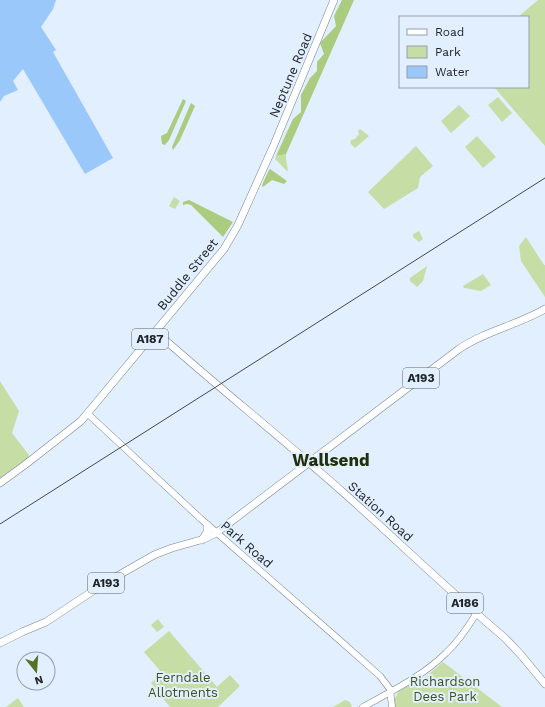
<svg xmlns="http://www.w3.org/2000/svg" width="545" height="707" font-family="'Work Sans',sans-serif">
  <rect width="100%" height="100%" fill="#e2effe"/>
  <g fill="#c6dea5">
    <polygon points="538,0 545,0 545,146 494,87 528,87 528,17 518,17"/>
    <polygon points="498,97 512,113 502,122 488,105"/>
    <polygon points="459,105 470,116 451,133 441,121"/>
    <polygon points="360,129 369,136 355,148 350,143 351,140 355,139 359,134 358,131"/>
    <polygon points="477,136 496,157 483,168 465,147"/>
    <polygon points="416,146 433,166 420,177 418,188 384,209 368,192"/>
    <polygon points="286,154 286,160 288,170 287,171 275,159 276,156"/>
    <polygon points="174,197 180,201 175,209 169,206"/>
    <polygon points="419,231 423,239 419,242 413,237 413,234"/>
    <polygon points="526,237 544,265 545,265 545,297 521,261 519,246"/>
    <polygon points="427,266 423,281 417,287 410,281 410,278"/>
    <polygon points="483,274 491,285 481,291 464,288 463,286"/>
    <polygon points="0,381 19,411 12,433 29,455 28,458 0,478"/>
    <polygon points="158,619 164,627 157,632 151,625"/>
    <polygon points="169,631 217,687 230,675 240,686 218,707 170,707 151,683 162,673 144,652"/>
    <polygon points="443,662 502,707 394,707 394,700 399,691 422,678 428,676 429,674"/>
    <polygon points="18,698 24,707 6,707"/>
    <polygon points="345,700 350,702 352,707 333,707"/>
  </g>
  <g fill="#abcb7e">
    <polygon points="342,0 354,0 286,154 276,156 293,119 301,112 301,95 310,78 317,71 317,62 324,54 320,43 336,26 334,16"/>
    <polygon points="183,99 186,101 169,140 165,145 162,144 161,136 167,133"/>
    <polygon points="191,103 195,106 180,140 173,150 172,147"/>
    <polygon points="270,169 287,181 284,184 272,180 263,187 262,185 269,170"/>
    <polygon points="189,200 233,222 223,237 191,205 187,204 183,205 183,202"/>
  </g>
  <polygon fill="#9bc8fb" points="0,0 56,0 53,9 41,27 56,50 53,52 113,158 85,174 23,69 13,81 18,90 4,96 0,102"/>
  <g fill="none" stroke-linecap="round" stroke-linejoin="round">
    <defs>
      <g id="secondary">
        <polyline points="88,414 201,519 336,637 380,676 390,689 392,707"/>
        <path d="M363,707C392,691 423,676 446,653C458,642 468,627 476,614"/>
      </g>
      <g id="primary">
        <path d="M156,332C218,387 283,439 345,494C399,542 450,592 505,638L521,655L545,684"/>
        <polyline points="0,483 26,464 81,421 224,249 238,225 273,147 334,0"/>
        <polyline points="202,540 207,532 207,525"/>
        <path d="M0,643L22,632L46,622L105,583L154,555L172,548L204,539L216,533L459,349C485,331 518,325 545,309"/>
      </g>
    </defs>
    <use href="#secondary" stroke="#778390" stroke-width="7"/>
    <use href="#primary" stroke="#778390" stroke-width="8"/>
    <use href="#secondary" stroke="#fff" stroke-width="6"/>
    <use href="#primary" stroke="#fff" stroke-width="7"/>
    <polyline stroke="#42484f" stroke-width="1" points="0,524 545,178"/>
  </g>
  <g text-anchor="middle" stroke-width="4" stroke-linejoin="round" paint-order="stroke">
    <g fill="#e2effe" stroke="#5b626a" stroke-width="1">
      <rect x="132" y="329" width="36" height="20" rx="3"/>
      <rect x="403" y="368" width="36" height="20" rx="3"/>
      <rect x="88" y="573" width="36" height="20" rx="3"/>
      <rect x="447" y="593" width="36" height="20" rx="3"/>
    </g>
    <g font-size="12" font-weight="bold" fill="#21252b">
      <text x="150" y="343">A187</text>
      <text x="421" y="382">A193</text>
      <text x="106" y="587">A193</text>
      <text x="465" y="607">A186</text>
    </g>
    <g font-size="13" fill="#21252b" stroke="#e2effe">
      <text transform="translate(290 75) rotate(-67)" y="5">Neptune Road</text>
      <text transform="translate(187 274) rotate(-51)" y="5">Buddle Street</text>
      <text transform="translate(381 511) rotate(42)" y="5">Station Road</text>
      <text transform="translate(247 544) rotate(41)" y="5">Park Road</text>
    </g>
    <g font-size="13" fill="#3d511a" stroke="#e2effe">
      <text x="183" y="682">Ferndale<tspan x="183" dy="15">Allotments</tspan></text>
      <text x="445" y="686">Richardson<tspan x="445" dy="15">Dees Park</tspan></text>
    </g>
    <g font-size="17" font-weight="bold" fill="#222f0b" stroke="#e2effe">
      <text x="331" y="466">Wallsend</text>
    </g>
  </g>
  <rect x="399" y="16" width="130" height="72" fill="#e2effe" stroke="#959eaa"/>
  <rect x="407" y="29" width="20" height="6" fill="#ffffff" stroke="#959eaa"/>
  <text x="435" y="36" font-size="12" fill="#21252b">Road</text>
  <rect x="407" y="46" width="20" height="12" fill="#c6dea5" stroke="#959eaa"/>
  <text x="435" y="56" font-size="12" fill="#21252b">Park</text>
  <rect x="407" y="66" width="20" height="12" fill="#9bc8fb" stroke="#959eaa"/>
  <text x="435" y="76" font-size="12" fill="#21252b">Water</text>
  <g transform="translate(36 671) rotate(163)"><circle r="19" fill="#e2effe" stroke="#959eaa"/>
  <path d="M0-3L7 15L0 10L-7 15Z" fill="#557124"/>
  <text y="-6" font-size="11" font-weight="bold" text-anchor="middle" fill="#21252b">N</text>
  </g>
</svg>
